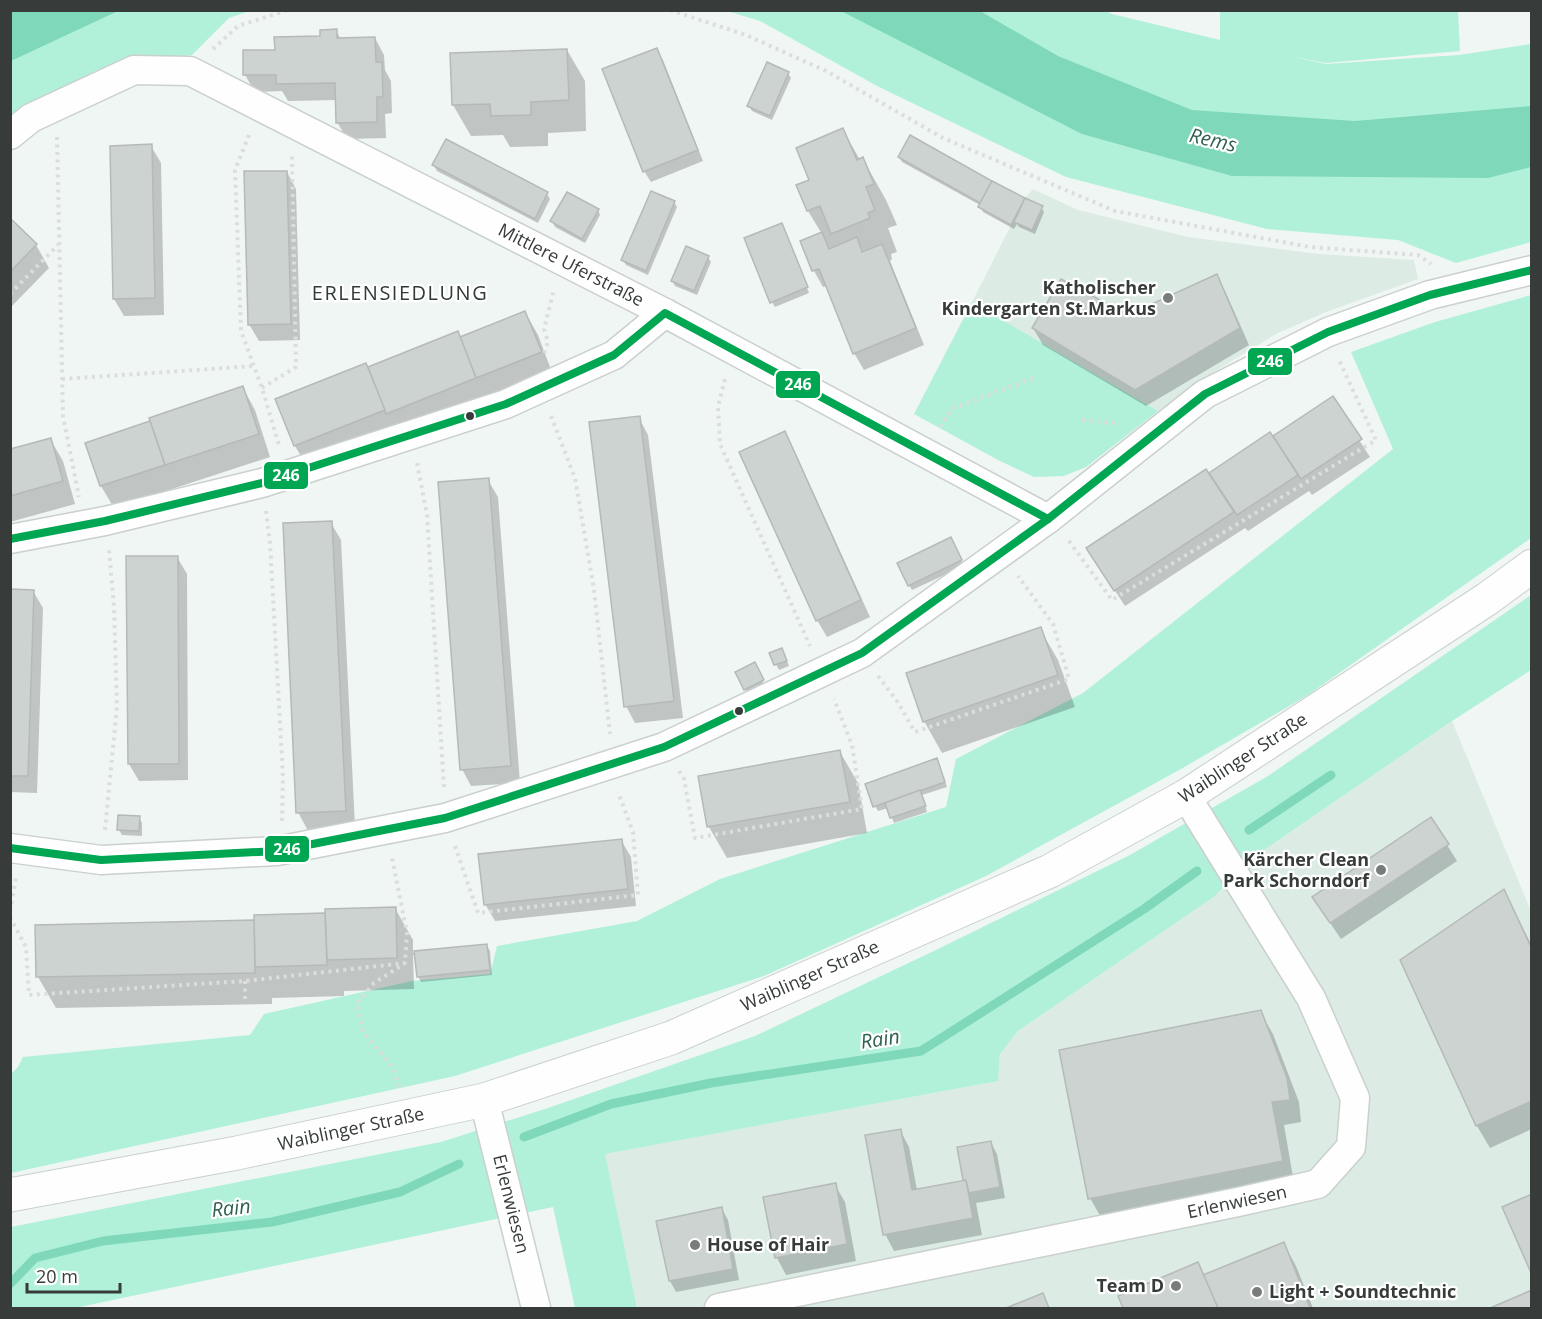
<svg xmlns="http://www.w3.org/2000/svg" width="1542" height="1319" font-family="'Open Sans',sans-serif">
  <rect width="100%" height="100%" fill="#f0f6f3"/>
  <g fill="#dcece5">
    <polygon points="1033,189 1078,210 1188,237 1319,254 1414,260 1418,279 1326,312 1276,334 1222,367 1158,411 972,302 1025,198"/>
    <polygon points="1452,721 1531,911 1531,1308 637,1308 604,1154 998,1081 1000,1054 1018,1031 1215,896 1251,859"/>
  </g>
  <g fill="#b1f1da">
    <polygon points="11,11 250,11 229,18 192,55 99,69 11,114"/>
    <polygon points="727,11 1106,11 1112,14 1220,40 1220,11 1458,11 1460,51 1326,63 1290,56 1326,64 1459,55 1531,44 1531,242 1456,263 1398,240 1267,229 1066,177 879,87 760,21"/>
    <polygon points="1531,295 1531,538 1308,695 1181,769 986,876 764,976 455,1076 11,1173 11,1074 18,1067 23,1057 250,1035 264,1014 412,981 490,974 497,946 637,921 720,879 946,807 956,759 1083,693 1393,449 1351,352 1435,322"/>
    <polygon points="972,302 1158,411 1086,467 1064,476 1034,477 998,460 914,414"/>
    <polygon points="1531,595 1531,670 1452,721 1251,859 1215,896 1018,1031 1000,1054 998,1081 605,1154 637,1308 575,1308 553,1207 75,1308 11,1308 11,1227 441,1142 545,1109 755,1036 940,948 1128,856 1268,776"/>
  </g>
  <g fill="#7fd8ba">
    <polygon points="11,10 118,10 118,11 11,61"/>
    <polygon points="841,11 980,11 1058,56 1192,110 1355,121 1531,106 1531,167 1488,178 1232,176 1082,134"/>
  </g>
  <g fill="#0003">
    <polygon points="336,31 341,39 375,38 384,55 385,70 391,81 392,113 385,114 386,138 347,139 337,122 337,100 288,101 282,91 255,92 245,75 244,52 276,52 322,38"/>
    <polygon points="656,49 663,60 703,161 651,182 644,171"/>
    <polygon points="567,50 585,81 586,131 548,133 548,146 510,147 503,135 471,136 453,105"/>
    <polygon points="788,73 791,78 772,120 752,111 749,106"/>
    <polygon points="843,130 860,160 863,159 886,200 897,225 888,228 897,252 891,254 892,259 890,261 924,345 864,370 854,353 827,286 823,287 814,271 802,242 822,234 808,211 798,186 811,180"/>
    <polygon points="910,137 1041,207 1044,212 1035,234 1019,227 1017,224 1014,229 983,212 980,205 902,162 899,157"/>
    <polygon points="447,141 547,194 550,199 538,223 437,171 434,165"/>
    <polygon points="151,146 161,163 164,315 124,316 114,299"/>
    <polygon points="287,172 296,189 300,340 259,341 249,324"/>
    <polygon points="674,202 677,207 648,275 626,265 623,260"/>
    <polygon points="598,210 600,215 585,243 555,227 552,221"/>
    <polygon points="10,220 36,245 49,268 10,308"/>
    <polygon points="784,229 809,293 775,307 772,302"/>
    <polygon points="708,257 711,262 697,295 675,286 672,280"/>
    <polygon points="1216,276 1226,293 1249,345 1146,406 1043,345 1033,328 1128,317"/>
    <polygon points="525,312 538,335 553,375 308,468 295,446 368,369 457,333 460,338"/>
    <polygon points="243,388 255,410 270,457 114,508 101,486 87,444 152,422"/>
    <polygon points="1333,399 1370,457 1312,495 1309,491 1248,531 1245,528 1125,606 1098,565 1208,475 1270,434 1272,439"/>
    <polygon points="639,418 648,435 683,718 635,723 626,706"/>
    <polygon points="784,433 794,450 870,617 827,637 817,620"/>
    <polygon points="50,439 63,461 75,504 10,522 10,450"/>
    <polygon points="488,480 498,497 520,783 471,786 462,769"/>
    <polygon points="331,523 341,540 355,827 307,829 298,812"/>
    <polygon points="953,544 964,566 912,590 909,585"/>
    <polygon points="177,557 187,574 188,780 139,781 129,764"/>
    <polygon points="10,591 33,591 43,608 37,793 10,792"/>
    <polygon points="1040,629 1058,660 1075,707 942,753 924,721"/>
    <polygon points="771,654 784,654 789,666 779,670"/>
    <polygon points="754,664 765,686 748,694 737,673"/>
    <polygon points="840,752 858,783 867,833 727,858 709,827 700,777"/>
    <polygon points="939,765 947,787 922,795 927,812 894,823 888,808 878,811 875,806"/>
    <polygon points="139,817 142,823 142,836 122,835 119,830"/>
    <polygon points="621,840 631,857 636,906 495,921 485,904"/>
    <polygon points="1447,845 1457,861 1341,939 1324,914"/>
    <polygon points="1504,891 1532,946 1532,1129 1490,1148 1477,1126 1402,961"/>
    <polygon points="395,908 413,940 413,953 487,946 490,951 492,975 421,982 418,976 416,955 413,955 414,989 344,991 344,996 272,998 272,1004 56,1008 38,977 36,926 255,921 255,916 327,915"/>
    <polygon points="1260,1012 1273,1034 1299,1102 1301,1122 1284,1125 1294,1183 1103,1221 1090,1198"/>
    <polygon points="900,1130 909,1147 917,1190 965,1182 958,1149 991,1143 997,1154 1005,1198 976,1203 982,1235 894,1251 885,1234"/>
    <polygon points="835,1185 845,1202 856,1261 786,1275 777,1258 765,1199"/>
    <polygon points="722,1209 728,1220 739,1280 676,1292 670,1281 658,1222"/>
    <polygon points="1284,1244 1296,1266 1313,1308 1125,1308 1120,1297 1204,1276"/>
    <polygon points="1532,1292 1532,1308 1493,1308"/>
    <polygon points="1042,1295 1050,1308 1010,1308"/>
  </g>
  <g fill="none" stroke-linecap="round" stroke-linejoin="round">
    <g stroke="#7fd8ba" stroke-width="9">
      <polyline points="1249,830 1331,775"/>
      <polyline points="524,1137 611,1104 711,1083 921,1051 1144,909 1197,871"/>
      <polyline points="10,1284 35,1258 103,1241 272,1222 400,1192 459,1164"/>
    </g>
  </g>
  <g fill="#cdd3d0" stroke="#b5bab8" stroke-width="1.5">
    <polygon points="337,29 337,38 375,37 376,62 382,62 383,97 377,97 377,122 336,123 335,83 276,84 276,75 243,75 243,50 275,50 274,37 320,36 320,30"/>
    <polygon points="657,48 698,150 643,172 602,69"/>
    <polygon points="567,49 569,100 531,102 531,115 491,116 490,104 452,105 450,53"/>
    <polygon points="767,62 789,72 770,116 747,106"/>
    <polygon points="843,128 857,160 863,157 874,184 866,187 875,210 868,213 870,218 831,234 820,206 807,211 796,185 809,180 796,148"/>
    <polygon points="910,135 992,181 980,203 898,157"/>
    <polygon points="446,139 548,192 535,219 432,165"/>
    <polygon points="152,144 155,298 113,299 110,146"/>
    <polygon points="244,171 287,171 291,324 248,325"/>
    <polygon points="992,181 1025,198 1011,225 978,207"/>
    <polygon points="651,191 675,201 646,271 621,260"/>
    <polygon points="567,192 599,209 582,239 550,221"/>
    <polygon points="1025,198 1043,206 1032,230 1014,222"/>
    <polygon points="10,218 37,244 10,272"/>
    <polygon points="782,223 808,287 770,303 744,238"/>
    <polygon points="822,232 829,249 857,237 862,252 882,244 916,328 853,354 819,269 812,271 800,241"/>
    <polygon points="686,246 709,256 694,291 671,281"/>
    <polygon points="1217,274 1240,328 1135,390 1032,328 1061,279 1128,315"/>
    <polygon points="525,311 542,352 476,378 460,337"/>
    <polygon points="458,331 476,378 386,414 368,367"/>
    <polygon points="366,363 385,410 294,446 275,399"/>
    <polygon points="243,386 259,434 165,465 149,418"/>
    <polygon points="1333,396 1362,439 1301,479 1273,436"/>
    <polygon points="640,416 674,701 624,707 589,422"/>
    <polygon points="150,421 165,465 100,486 85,443"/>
    <polygon points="785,431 861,600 816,621 739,452"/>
    <polygon points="1270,432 1298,475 1237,515 1209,473"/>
    <polygon points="51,438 63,481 10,496 10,449"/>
    <polygon points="1206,469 1234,512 1114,591 1086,548"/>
    <polygon points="489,478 511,766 460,770 438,482"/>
    <polygon points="332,521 346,811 296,813 283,523"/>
    <polygon points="951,537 962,560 908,586 897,563"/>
    <polygon points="126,556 178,556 179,764 128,764"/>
    <polygon points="10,589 34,590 28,776 10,776"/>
    <polygon points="1041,627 1058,675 923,722 906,673"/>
    <polygon points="782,648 787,661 774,665 769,653"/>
    <polygon points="755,662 764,680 744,690 735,672"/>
    <polygon points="840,750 850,802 707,827 698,776"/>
    <polygon points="937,758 945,782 873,807 865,784"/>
    <polygon points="920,790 926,806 890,818 885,803"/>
    <polygon points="118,815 140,816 139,831 117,830"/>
    <polygon points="1431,817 1449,844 1330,923 1312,897"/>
    <polygon points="622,839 628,889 484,905 478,854"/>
    <polygon points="1504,889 1532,949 1532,1101 1476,1126 1400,960"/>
    <polygon points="396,907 397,958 327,960 325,909"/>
    <polygon points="325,913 327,965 255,967 254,915"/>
    <polygon points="254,920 255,973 36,977 35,925"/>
    <polygon points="487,944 490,970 417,977 414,951"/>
    <polygon points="1261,1010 1287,1078 1290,1100 1272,1102 1283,1161 1088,1199 1059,1050"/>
    <polygon points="901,1129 912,1190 966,1180 973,1218 883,1235 865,1135"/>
    <polygon points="991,1141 1000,1187 969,1193 966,1180 963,1180 957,1147"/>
    <polygon points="836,1183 847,1244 775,1258 763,1197"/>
    <polygon points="1532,1194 1532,1275 1502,1207"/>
    <polygon points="722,1207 733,1269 669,1281 656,1221"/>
    <polygon points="1284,1242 1310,1308 1218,1308 1203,1275"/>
    <polygon points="1198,1262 1218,1308 1123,1308 1118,1296"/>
    <polygon points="1532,1290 1532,1308 1490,1308"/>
    <polygon points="1043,1293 1049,1308 1006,1308"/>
  </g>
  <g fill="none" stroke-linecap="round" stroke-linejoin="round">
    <defs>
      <g id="street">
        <polyline points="10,135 31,118 134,70 190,71 665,313 1048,519"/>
        <polyline points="10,539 105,521 262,483 506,404 614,355 665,313"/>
        <polyline points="10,848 101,860 277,851 445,818 664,747 862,653 1048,519 1205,394 1328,332 1430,295 1532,270"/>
        <polyline points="484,1100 536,1308"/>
        <polyline points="719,1308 1238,1202 1318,1184 1351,1147 1355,1098 1311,998 1186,796"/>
      </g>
      <polyline id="secondary" points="10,1195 237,1153 484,1100 671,1038 1050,871 1186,796 1487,599 1532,566"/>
    </defs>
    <use href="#street" stroke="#cad0cd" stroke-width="31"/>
    <use href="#secondary" stroke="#cad0cd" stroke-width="35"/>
    <g stroke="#dcdedd" stroke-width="4" stroke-dasharray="3 4.5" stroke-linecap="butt">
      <polyline points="670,10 746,35 826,71 943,138 1115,211 1310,247 1418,255 1431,264"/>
      <polyline points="407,11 409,10"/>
      <polyline points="213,49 238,26 288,10"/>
      <polyline points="249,135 235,170 241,331 262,388 279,445"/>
      <polyline points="57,137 63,416 79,497"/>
      <polyline points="10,294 58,245"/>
      <polyline points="544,353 548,342 544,329 554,289"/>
      <polyline points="62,379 254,366"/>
      <polyline points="725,379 718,407 720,444 810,646"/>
      <polyline points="262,388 296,367 292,155"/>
      <polyline points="551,416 575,478 594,590 610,734"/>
      <polyline points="1082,420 1113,423 1118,426"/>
      <polyline points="940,427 952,409 1033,378"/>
      <polyline points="417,463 427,515 444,787"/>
      <polyline points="266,511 270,543 283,777 282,821"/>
      <polyline points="1069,541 1112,600 1376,440 1339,360"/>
      <polyline points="878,676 897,701 915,732 1069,679 1053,624 1018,576"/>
      <polyline points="679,771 684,779 695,838 862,809 852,745 834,699"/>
      <polyline points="105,830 117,707 114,607 109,550"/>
      <polyline points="455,846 478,913 638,895 633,832 618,792"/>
      <polyline points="10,911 16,877"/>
      <polyline points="10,917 26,947 29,995 245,981 405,963 407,933 392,858"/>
      <polyline points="245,981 245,1000"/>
      <polyline points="399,1087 393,1067 363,1032 357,1004 374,983 404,964"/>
    </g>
    <use href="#street" stroke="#fdfefd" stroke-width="28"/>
    <use href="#secondary" stroke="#fdfefd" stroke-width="33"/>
    <defs>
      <g id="bus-1">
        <polyline points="10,539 105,521 262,483 506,404 614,355 665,313 1048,519"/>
        <polyline points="10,848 101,860 277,851 445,818 664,747 862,653 1048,519 1205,394 1328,332 1430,295 1532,270"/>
      </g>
    </defs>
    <use href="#bus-1" stroke="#fff" stroke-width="12"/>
    <use href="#bus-1" stroke="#00a651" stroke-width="8"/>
  </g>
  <g fill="#787d7b" stroke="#fff" stroke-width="2">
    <circle cx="1168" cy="298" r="6"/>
    <circle cx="1381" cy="870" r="6"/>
    <circle cx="695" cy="1245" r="6"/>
    <circle cx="1176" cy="1286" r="6"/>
    <circle cx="1257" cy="1292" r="6"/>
  </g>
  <g fill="#373c3a" stroke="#fff" stroke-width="2">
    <circle cx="470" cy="416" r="5"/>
    <circle cx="739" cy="711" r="5"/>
  </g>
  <g text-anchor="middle" stroke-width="4.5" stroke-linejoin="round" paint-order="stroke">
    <g font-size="18" fill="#373c3a" stroke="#fff">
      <text transform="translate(571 265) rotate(27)" y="6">Mittlere Uferstraße</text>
      <text transform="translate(1243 758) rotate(-33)" y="6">Waiblinger Straße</text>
      <text transform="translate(810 976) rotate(-24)" y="6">Waiblinger Straße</text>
      <text transform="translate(351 1129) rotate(-12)" y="6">Waiblinger Straße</text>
      <text transform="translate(1237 1202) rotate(-12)" y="6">Erlenwiesen</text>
      <text transform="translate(511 1204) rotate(76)" y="6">Erlenwiesen</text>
    </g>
    <g font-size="18" font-weight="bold" fill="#373c3a" stroke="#fff" text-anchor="end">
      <text x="1156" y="294">Katholischer<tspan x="1156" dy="21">Kindergarten St.Markus</tspan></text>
      <text x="1369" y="866">Kärcher Clean<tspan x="1369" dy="21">Park Schorndorf</tspan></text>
      <text x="707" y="1251" text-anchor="start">House of Hair</text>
      <text x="1164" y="1292">Team D</text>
      <text x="1269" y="1298" text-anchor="start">Light + Soundtechnic</text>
    </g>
    <g font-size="20" font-style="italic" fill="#2f614f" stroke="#fff">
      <text transform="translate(1213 140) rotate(13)" y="7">Rems</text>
      <text transform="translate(880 1039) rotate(-9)" y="7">Rain</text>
      <text transform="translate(231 1208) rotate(-6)" y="7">Rain</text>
    </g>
    <g font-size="20" letter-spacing="1.5" fill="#303b36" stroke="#fff">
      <text x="400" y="300">ERLENSIEDLUNG</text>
    </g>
  </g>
  <g stroke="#fff" stroke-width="2">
    <rect x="1247" y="347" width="46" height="29" rx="6" fill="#00a651"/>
    <rect x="775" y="370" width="46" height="29" rx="6" fill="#00a651"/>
    <rect x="263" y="461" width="46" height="29" rx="6" fill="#00a651"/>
    <rect x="264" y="835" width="46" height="28" rx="6" fill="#00a651"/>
  </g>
  <g font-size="16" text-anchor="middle" font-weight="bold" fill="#fff">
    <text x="1270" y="367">246</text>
    <text x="798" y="390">246</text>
    <text x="286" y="481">246</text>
    <text x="287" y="855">246</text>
  </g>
  <rect width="1542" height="1319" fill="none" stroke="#373c3a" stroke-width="24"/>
  <path d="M27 1283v9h93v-9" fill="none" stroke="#373c3a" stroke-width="3"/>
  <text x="36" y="1283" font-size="18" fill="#373c3a" stroke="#ffffff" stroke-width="4.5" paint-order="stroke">20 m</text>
</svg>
